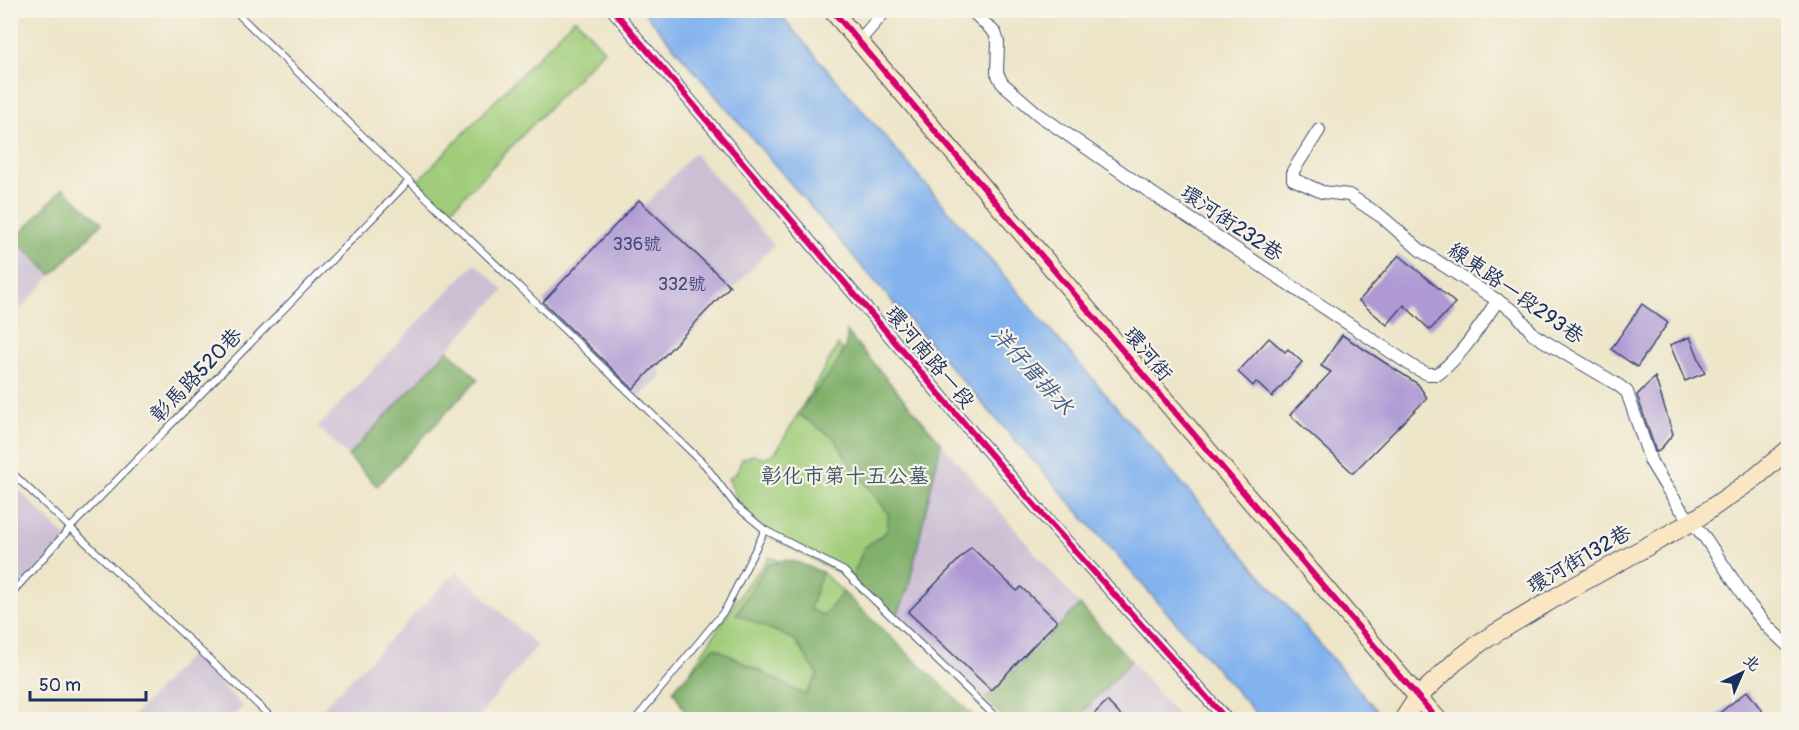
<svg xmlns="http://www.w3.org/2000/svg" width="1799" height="730" font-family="Pangolin,'LXGW WenKai TC',sans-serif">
  <rect width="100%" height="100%" fill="#f7f3e8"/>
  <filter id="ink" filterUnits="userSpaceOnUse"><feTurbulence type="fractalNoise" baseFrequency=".0167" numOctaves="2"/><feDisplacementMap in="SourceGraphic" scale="12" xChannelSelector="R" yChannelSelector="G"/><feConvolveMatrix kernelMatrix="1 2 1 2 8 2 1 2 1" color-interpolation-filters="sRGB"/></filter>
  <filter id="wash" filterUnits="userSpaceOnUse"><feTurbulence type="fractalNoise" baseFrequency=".008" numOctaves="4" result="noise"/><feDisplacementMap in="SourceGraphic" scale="24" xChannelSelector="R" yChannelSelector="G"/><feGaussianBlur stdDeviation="1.35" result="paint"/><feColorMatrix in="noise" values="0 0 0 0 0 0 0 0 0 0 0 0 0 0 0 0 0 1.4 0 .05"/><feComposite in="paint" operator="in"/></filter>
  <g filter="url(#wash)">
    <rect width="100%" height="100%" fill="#ede5c8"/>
    <g fill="#ccbfd4">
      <polygon points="694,153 774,245 658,369 663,375 637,399 546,310"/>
      <polygon points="15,239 52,275 11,319 11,243"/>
      <polygon points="475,263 504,290 348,456 318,427"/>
      <polygon points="941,443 1080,605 985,699 896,619 908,589"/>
      <polygon points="11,482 68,539 11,596"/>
      <polygon points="457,571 537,646 477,719 312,719"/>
      <polygon points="191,654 243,707 231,719 130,719"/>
      <polygon points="1131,661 1181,719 1076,720"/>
    </g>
    <g fill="#a1cd7a" stroke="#5e7e6c" stroke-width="1.5">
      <polygon points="575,18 604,50 447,214 416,183"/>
      <polygon points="838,345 929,446 885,597 765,534 746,516 728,479 737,472 742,459 755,454 763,459 776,452"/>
      <polygon points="770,557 819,580 822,572 843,592 840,596 828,719 685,720 691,670 748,583"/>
    </g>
    <g fill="#80b06a" stroke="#4e7064" stroke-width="1.5">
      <polygon points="63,188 102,223 52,275 15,239"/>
      <path d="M847,332L941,443L908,589L896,619L851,580L864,548L887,531L888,513L869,488L851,466L835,439L798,414C813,388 848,364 847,332Z"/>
      <polygon points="448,350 478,379 377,486 348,456"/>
      <polygon points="784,560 796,562 822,572 810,609 824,616 843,592 977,719 689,719 673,690 714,647 805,695 818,675 795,640 736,614 766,566"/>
      <polygon points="1080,605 1131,661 1076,719 1004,719 985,699"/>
    </g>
    <polygon fill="#83b3ee" stroke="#4f71a6" stroke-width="1.5" points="643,11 777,11 1384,719 1261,719 865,270"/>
    <g id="blocks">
      <g fill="#ae99d4">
        <polygon points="639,200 730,286 633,389 543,302"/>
        <polygon points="1399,255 1436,286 1455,303 1430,330 1404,305 1387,325 1359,301"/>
        <polygon points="1642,304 1668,323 1637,367 1611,349"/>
        <polygon points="1342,335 1418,384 1427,398 1353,473 1290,415 1331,372 1321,366"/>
        <polygon points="1690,337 1705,373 1685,381 1670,345"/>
        <polygon points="1269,338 1285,352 1288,349 1302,362 1272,397 1256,382 1253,386 1238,372"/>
        <polygon points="1655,377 1673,434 1659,451 1656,452 1637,395"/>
        <polygon points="971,547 1017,591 1021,587 1057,621 991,690 908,612"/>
        <polygon points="1747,691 1769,720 1711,720"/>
        <polygon points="1107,701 1125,720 1088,720"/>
      </g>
    </g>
  </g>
  <g filter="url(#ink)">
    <use href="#blocks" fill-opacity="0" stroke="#3a4a6e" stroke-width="1.5"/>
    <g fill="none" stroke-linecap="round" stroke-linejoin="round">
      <defs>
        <g id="lane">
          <polyline points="234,10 409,181 705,465 736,506 765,530 844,571 999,720"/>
          <polyline points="10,471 274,720"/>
          <polyline points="10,595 71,527 409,181"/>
          <polyline points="635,720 725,610 765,530"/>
        </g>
        <g id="street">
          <polyline points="613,10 969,429 1049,522 1227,720"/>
          <path d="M971,10L995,33L998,42L997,73L1002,83L1038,114L1153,194L1415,368L1428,374H1438C1463,354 1480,326 1498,300"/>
          <polyline points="859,41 886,10"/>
          <polyline points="1319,130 1293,171 1293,179 1322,192 1349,195 1382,217 1420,250 1515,312 1534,335 1618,385 1627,392 1651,462 1665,485 1680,508 1706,539 1749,604 1769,628 1788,646"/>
        </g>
        <g id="secondary">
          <polyline points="832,10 1418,697 1438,720"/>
          <polyline points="1403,720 1418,697 1455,662 1481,642 1568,590 1693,521 1756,477 1788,450"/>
        </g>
      </defs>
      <use href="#lane" stroke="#3a4a6e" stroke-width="8"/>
      <use href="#street" stroke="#3a4a6e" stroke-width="14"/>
      <use href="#secondary" stroke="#3a4a6e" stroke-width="20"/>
      <use href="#lane" stroke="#fff" stroke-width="6"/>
      <use href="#street" stroke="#fff" stroke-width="12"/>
      <use href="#secondary" stroke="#fbe6c4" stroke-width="18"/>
      <defs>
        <g id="cycleway">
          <polyline points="613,10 969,429 1049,522 1227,720"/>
          <polyline points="832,10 1418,697 1438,720"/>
        </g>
      </defs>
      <use href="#cycleway" stroke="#f7f3e8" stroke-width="10"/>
      <use href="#cycleway" stroke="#d6006c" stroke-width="6"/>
    </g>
  </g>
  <g text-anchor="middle" stroke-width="4.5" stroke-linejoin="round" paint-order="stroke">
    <g font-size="18" fill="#404a7c">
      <text x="637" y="250">336號</text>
      <text x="682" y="290">332號</text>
    </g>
    <g font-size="21" fill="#1b2f5e" stroke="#f7f3e8">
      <text transform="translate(1232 223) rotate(34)" y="7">環河街232巷</text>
      <text transform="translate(1516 293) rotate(35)" y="7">線東路一段293巷</text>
      <text transform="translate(1148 354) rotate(50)" y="7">環河街</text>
      <text transform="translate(930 357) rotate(50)" y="7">環河南路一段</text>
      <text transform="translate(196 375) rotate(-46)" y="7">彰馬路520巷</text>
      <text transform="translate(1579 559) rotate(-30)" y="7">環河街132巷</text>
    </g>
    <g font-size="21" fill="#3c5665" stroke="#f7f3e8">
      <text x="845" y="483">彰化市第十五公墓</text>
    </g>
    <g font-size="22" font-style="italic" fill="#3a5789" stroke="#f7f3e8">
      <text transform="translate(1033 370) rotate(48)" y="8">洋仔厝排水</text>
    </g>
  </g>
  <rect width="1799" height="730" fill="none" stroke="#f7f3e8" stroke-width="36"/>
  <g transform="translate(1742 673) rotate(44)" stroke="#f7f3e8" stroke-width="4.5" paint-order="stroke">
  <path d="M0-4.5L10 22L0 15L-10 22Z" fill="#1b2f5e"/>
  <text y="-9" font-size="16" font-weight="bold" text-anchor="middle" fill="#1b2f5e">北</text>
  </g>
  <path d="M30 691v9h116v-9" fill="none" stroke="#1b2f5e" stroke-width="3"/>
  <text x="39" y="691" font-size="18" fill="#1b2f5e" stroke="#f7f3e8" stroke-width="4.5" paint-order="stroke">50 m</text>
</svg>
